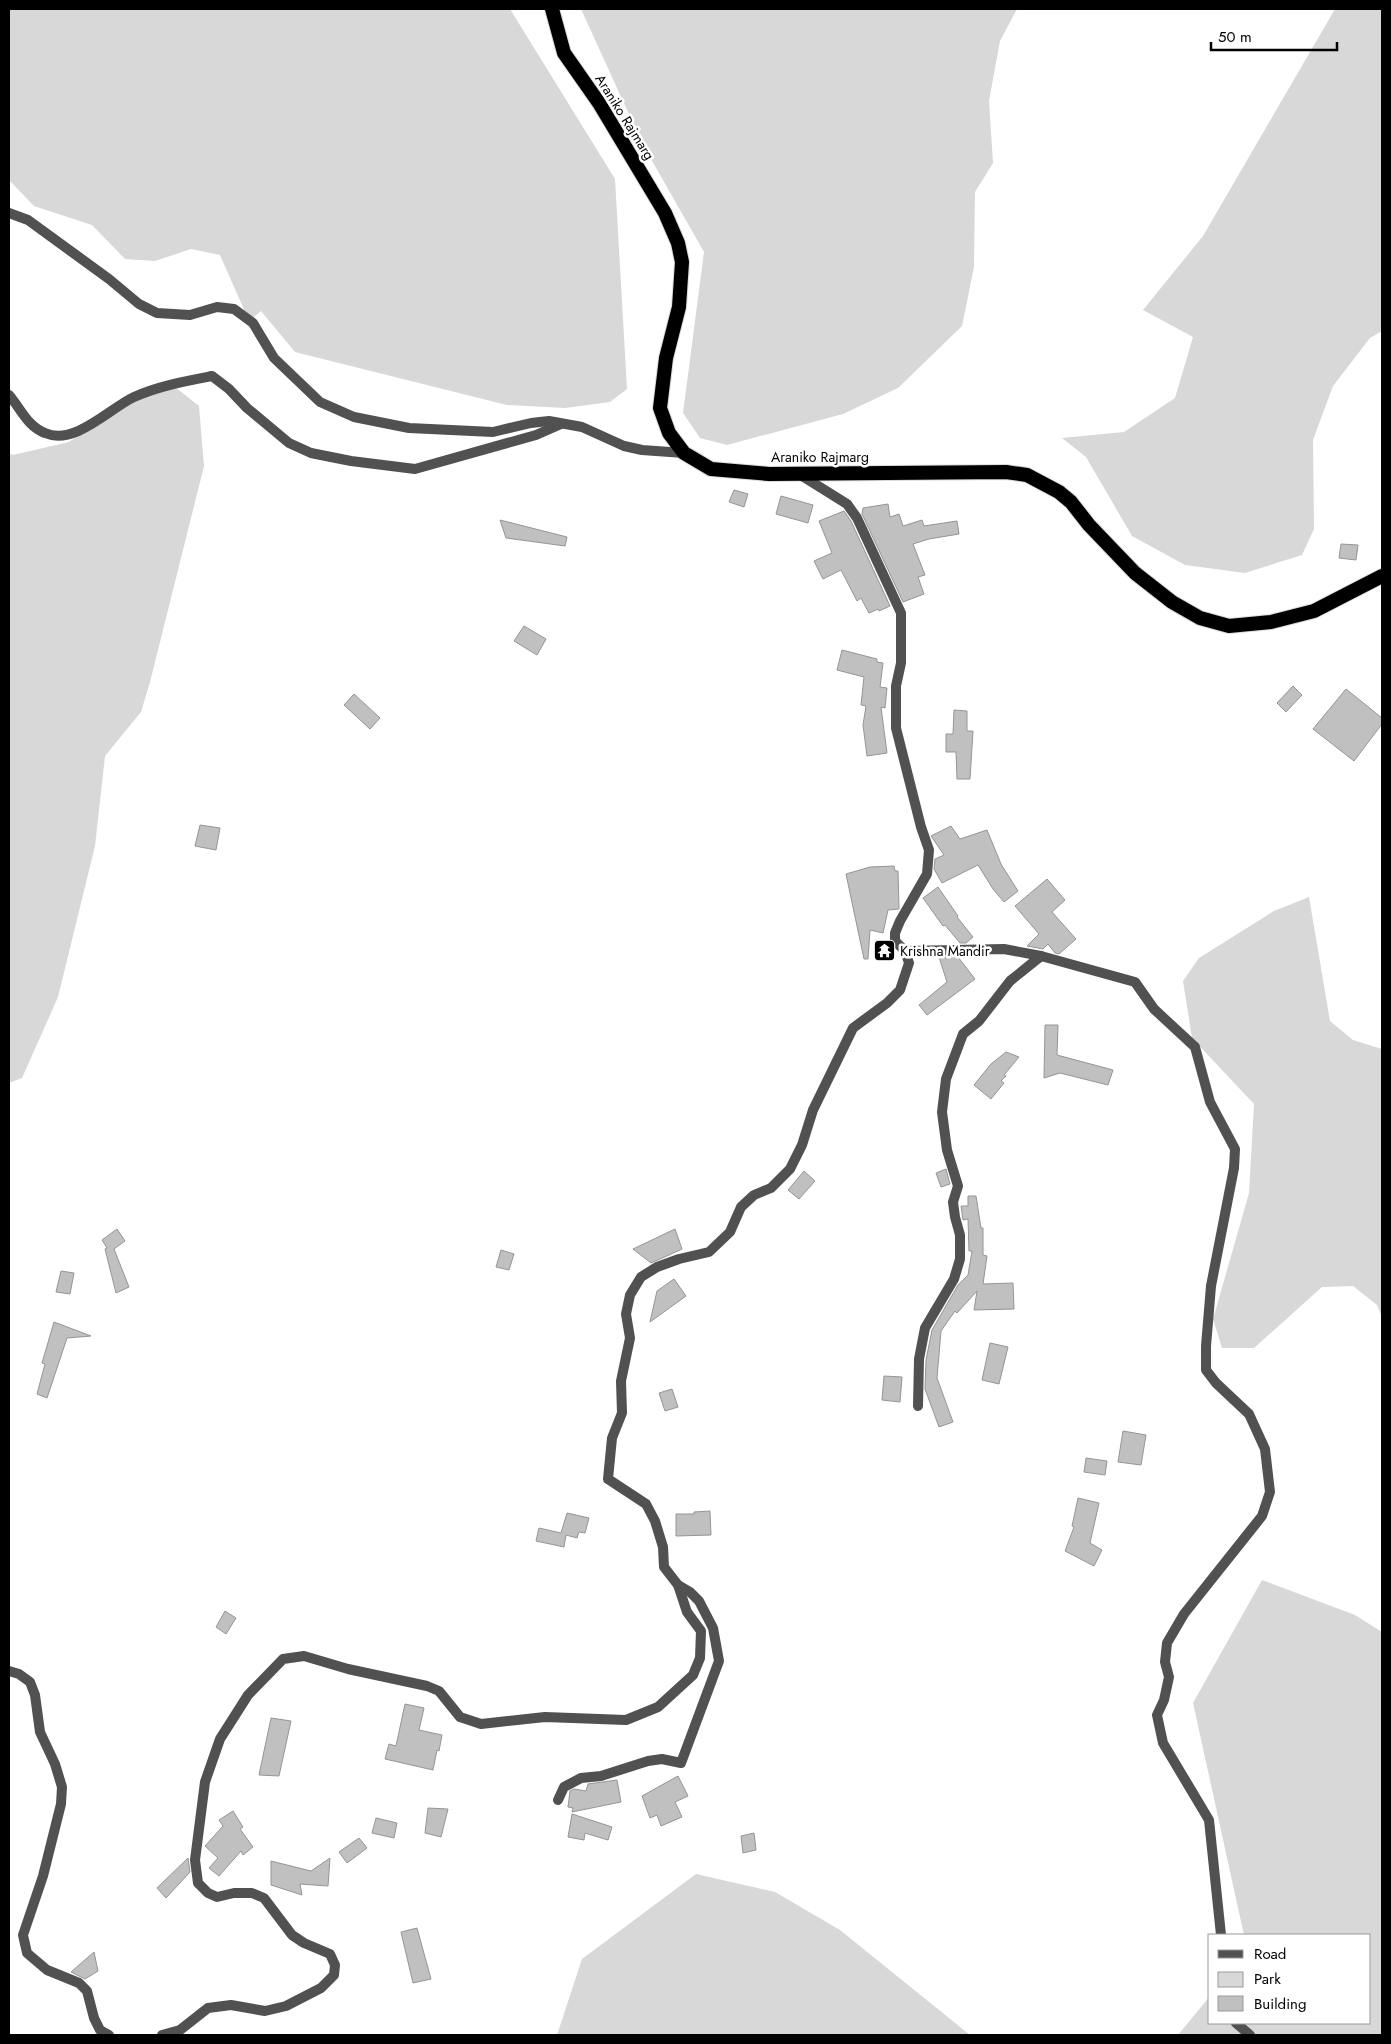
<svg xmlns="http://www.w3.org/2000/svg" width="1391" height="2044" font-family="Jost,sans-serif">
  <rect width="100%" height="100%" fill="#fff"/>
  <g fill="#d8d8d8">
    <polygon points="9,9 510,9 615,179 627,389 610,402 565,408 507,405 295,352 261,311 249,321 220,255 191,249 155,261 125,259 92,225 34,206 9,180"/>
    <polygon points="581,9 1017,9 1000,41 989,101 993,163 975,192 974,267 962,326 898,388 843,414 727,445 700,438 683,413 704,252 643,145"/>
    <polygon points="1335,9 1382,9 1382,331 1370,338 1333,386 1313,440 1314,529 1302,555 1245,573 1185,565 1132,536 1086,457 1062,438 1124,432 1175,398 1193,337 1143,310 1203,236"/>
    <polygon points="175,387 199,406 204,466 150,682 141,712 105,756 95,846 58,997 22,1078 9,1083 9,453 13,455 69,442 144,392"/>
    <polygon points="1309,897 1330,1021 1353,1040 1382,1049 1382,1317 1377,1305 1353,1286 1322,1287 1254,1348 1222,1348 1213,1319 1249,1193 1254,1104 1192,1038 1183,981 1199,958 1274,911"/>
    <polygon points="1262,1580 1355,1615 1382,1632 1382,2035 1178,2035 1210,1996 1210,2023 1370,2023 1370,1935 1244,1935 1193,1703"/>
    <polygon points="696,1874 775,1892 840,1930 970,2035 557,2035 582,1959"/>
  </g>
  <g fill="#c0c0c0" stroke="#959595">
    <polygon points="734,490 748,494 744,507 729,502"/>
    <polygon points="781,496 813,505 808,523 776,514"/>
    <polygon points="888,504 890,517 899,514 903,526 922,520 924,526 957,521 959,534 929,539 913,544 925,575 918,577 924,594 903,602 862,514 863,508"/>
    <polygon points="844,511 851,521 890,606 879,611 878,609 869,613 861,598 857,601 841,570 823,579 814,561 832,553 819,521"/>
    <polygon points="500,520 567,537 565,546 506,538"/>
    <polygon points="1341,544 1358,545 1356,560 1339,558"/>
    <polygon points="524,626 546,639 537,655 514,641"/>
    <polygon points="842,650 877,659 877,662 883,663 880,687 887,688 885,708 881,707 887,753 867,756 863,725 866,706 861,705 864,677 837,670"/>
    <polygon points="1293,686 1302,695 1286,712 1277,703"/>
    <polygon points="1346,689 1382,718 1382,724 1354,761 1313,729"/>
    <polygon points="354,694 380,718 370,729 344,705"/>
    <polygon points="954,710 967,711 967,731 973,731 970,779 957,779 956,752 946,752 946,734 953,734"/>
    <polygon points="200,825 220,828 216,850 195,846"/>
    <polygon points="951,826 960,839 987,830 1001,864 1018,891 1004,902 993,889 978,865 942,883 934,869 935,859 944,855 931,836"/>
    <polygon points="894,866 895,871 898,871 899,909 888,910 883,933 870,930 868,959 864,959 846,874 870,867"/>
    <polygon points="1047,879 1065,900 1052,912 1076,939 1059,954 1055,953 1048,944 1043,949 1027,946 1039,934 1015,906"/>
    <polygon points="938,887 958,916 957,917 973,937 966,943 960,943 945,925 943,926 923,898"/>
    <polygon points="939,957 958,957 975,979 927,1015 919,1005 947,982"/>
    <polygon points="1045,1025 1058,1025 1057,1055 1113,1070 1108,1085 1060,1073 1044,1078"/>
    <polygon points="1006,1052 1019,1057 1004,1075 1006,1076 1001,1081 1004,1083 991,1099 974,1085 991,1064"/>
    <polygon points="946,1169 950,1184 941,1187 936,1173"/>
    <polygon points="804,1171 815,1181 799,1199 788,1190"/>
    <polygon points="968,1196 976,1196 981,1228 983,1228 983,1255 987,1256 983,1284 1013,1283 1014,1309 974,1310 977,1291 957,1313 955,1311 941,1331 937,1378 953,1422 939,1427 925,1389 926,1360 932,1330 958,1285 968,1275 972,1251 969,1251 968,1219 963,1220 961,1206 968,1206"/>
    <polygon points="117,1229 125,1241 114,1249 129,1287 116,1293 105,1249 107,1248 102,1240"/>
    <polygon points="675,1229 682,1249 669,1255 651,1263 633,1249"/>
    <polygon points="501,1250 514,1254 509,1270 496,1267"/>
    <polygon points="61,1271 74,1273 70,1294 56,1292"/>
    <polygon points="674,1279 686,1296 650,1322 657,1291"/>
    <polygon points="54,1322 91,1336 67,1338 47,1398 37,1394 45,1364 42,1363"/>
    <polygon points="990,1343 1008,1347 999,1384 982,1380"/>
    <polygon points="884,1376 902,1377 900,1402 882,1400"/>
    <polygon points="672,1389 678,1407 665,1411 659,1393"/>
    <polygon points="1123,1431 1146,1435 1141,1465 1118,1462"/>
    <polygon points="1086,1458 1107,1461 1105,1475 1084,1472"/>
    <polygon points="1078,1498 1099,1503 1090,1543 1102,1550 1094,1566 1065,1551 1074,1527 1072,1526"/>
    <polygon points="710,1511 711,1535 676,1536 676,1514 694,1514 694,1512"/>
    <polygon points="567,1513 589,1518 585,1533 579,1532 577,1538 566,1535 564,1547 536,1541 539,1528 561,1533"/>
    <polygon points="225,1611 236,1618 226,1634 216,1627"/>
    <polygon points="405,1704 424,1708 419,1730 442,1735 439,1751 437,1750 433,1770 385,1759 389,1744 396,1746"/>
    <polygon points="271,1718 291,1721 279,1776 259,1775"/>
    <polygon points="678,1776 688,1796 675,1802 682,1817 661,1826 657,1815 650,1818 642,1796"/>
    <polygon points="617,1780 621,1802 572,1812 573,1808 568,1807 570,1791 574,1789 586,1791 588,1784"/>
    <polygon points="428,1808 448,1809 441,1837 425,1833"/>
    <polygon points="233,1811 243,1827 240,1829 253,1847 243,1855 241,1851 219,1876 209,1868 218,1858 205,1846 223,1826 219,1820"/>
    <polygon points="572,1814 612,1827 608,1840 585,1833 584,1840 568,1837"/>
    <polygon points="376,1818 397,1823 394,1838 372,1833"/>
    <polygon points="754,1833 756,1850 743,1853 741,1836"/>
    <polygon points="359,1838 367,1848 347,1863 339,1852"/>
    <polygon points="188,1858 190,1872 166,1898 157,1888"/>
    <polygon points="330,1858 328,1886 300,1884 302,1895 271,1885 271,1861 311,1871"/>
    <polygon points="417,1928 431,1979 413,1983 401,1932"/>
    <polygon points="94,1952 98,1971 85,1979 71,1972"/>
  </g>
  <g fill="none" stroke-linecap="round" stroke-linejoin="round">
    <defs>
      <polyline id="trunk" points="552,9 564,53 599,103 665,213 678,243 682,262 679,307 666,358 660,408 669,433 684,453 711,469 769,474 1006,472 1027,475 1059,492 1071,502 1089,525 1135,573 1172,602 1200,618 1229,626 1271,622 1314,611 1382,576"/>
    </defs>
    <use href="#trunk" stroke="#dbdbdb" stroke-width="16"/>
    <g stroke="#515151" stroke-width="10">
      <polyline points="9,213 28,220 109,279 139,304 157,313 190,315 217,307 234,309 253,323 274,358 320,402 354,417 409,428 493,432 531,423 549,421 582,427 624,446 642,450 684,453"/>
      <path d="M9,395C21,409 27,426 45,433C75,446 110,408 134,397C158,386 186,381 212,376L229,389L247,408L289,443L311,453L351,461L415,469L536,435L561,424"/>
      <polyline points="799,474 847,504 857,518 901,613 901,663 896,686 896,728 921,827 929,850 927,874 900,921 895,933 895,941 905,951 1004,949 1041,956 1135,982 1154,1009 1195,1047 1210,1102 1235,1149 1234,1168 1211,1286 1206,1346 1206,1370 1216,1383 1249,1414 1265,1449 1270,1492 1262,1516 1184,1614 1167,1643 1165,1662 1169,1677 1164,1700 1157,1715 1163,1743 1209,1820 1221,1935"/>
      <polyline points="918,1406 919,1359 925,1328 954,1279 960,1259 960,1235 955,1217 953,1202 958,1186 947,1150 942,1112 946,1079 963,1034 979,1021 1010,981 1041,956"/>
      <polyline points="9,1671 19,1674 30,1682 35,1695 40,1732 55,1764 62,1787 61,1804 43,1876 23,1935 27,1953 47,1970 79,1983 87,1991 94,2018 100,2030 109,2035"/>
      <polyline points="558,1800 564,1787 581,1778 601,1776 648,1761 662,1759 681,1763 719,1661 713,1628 699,1601 690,1592 678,1585"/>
      <polyline points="1236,2023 1250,2035"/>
      <polyline points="162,2035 180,2030 208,2008 231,2005 265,2011 286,2006 321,1988 334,1975 335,1965 330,1954 304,1943 292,1935 264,1898 252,1893 234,1893 217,1897 208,1893 198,1883 195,1860 205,1782 220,1739 248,1695 283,1659 304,1656 348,1669 427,1686 439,1691 460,1717 481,1724 545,1717 626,1720 658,1707 693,1675 700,1658 701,1631 687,1612 678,1585 664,1567 663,1547 655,1521 646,1504 608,1479 612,1438 622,1413 621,1381 630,1338 626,1314 630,1295 641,1277 657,1267 679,1259 709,1252 730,1232 741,1207 754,1195 771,1188 790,1169 802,1145 813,1110 853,1028 887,1003 900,990 909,963 905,951"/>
    </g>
    <use href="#trunk" stroke="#000" stroke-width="14"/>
  </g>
  <defs>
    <symbol id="temple-square" viewBox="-11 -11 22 22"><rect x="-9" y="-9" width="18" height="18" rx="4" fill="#000" stroke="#fff"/><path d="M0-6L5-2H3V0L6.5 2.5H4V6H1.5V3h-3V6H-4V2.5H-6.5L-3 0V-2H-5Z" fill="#fff"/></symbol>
  </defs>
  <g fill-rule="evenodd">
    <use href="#temple-square" x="872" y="938" width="25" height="25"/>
  </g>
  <g text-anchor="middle" stroke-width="5" stroke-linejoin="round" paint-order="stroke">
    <g font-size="14" fill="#000" stroke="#fff">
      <text transform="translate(625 117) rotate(58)" y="5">Araniko Rajmarg</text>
      <text x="820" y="462">Araniko Rajmarg</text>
    </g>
    <g font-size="14" fill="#000" stroke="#fff" text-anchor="start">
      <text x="900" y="956">Krishna Mandir</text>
    </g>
  </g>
  <rect width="1391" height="2044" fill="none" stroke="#000000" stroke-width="20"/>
  <rect x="1208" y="1934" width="162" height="90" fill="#ffffff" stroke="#999999"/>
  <rect x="1218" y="1950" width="25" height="8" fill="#515151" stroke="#999999"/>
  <text x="1254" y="1959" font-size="15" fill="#000000">Road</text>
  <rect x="1218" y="1972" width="25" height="15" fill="#d8d8d8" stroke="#999999"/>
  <text x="1254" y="1984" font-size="15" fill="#000000">Park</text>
  <rect x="1218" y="1996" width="25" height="15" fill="#c0c0c0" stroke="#999999"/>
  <text x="1254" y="2009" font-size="15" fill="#000000">Building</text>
  <path d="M1211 42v8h126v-8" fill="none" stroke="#000000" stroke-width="2.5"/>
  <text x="1218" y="42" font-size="15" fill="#000000" stroke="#ffffff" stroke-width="4" paint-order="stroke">50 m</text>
</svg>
